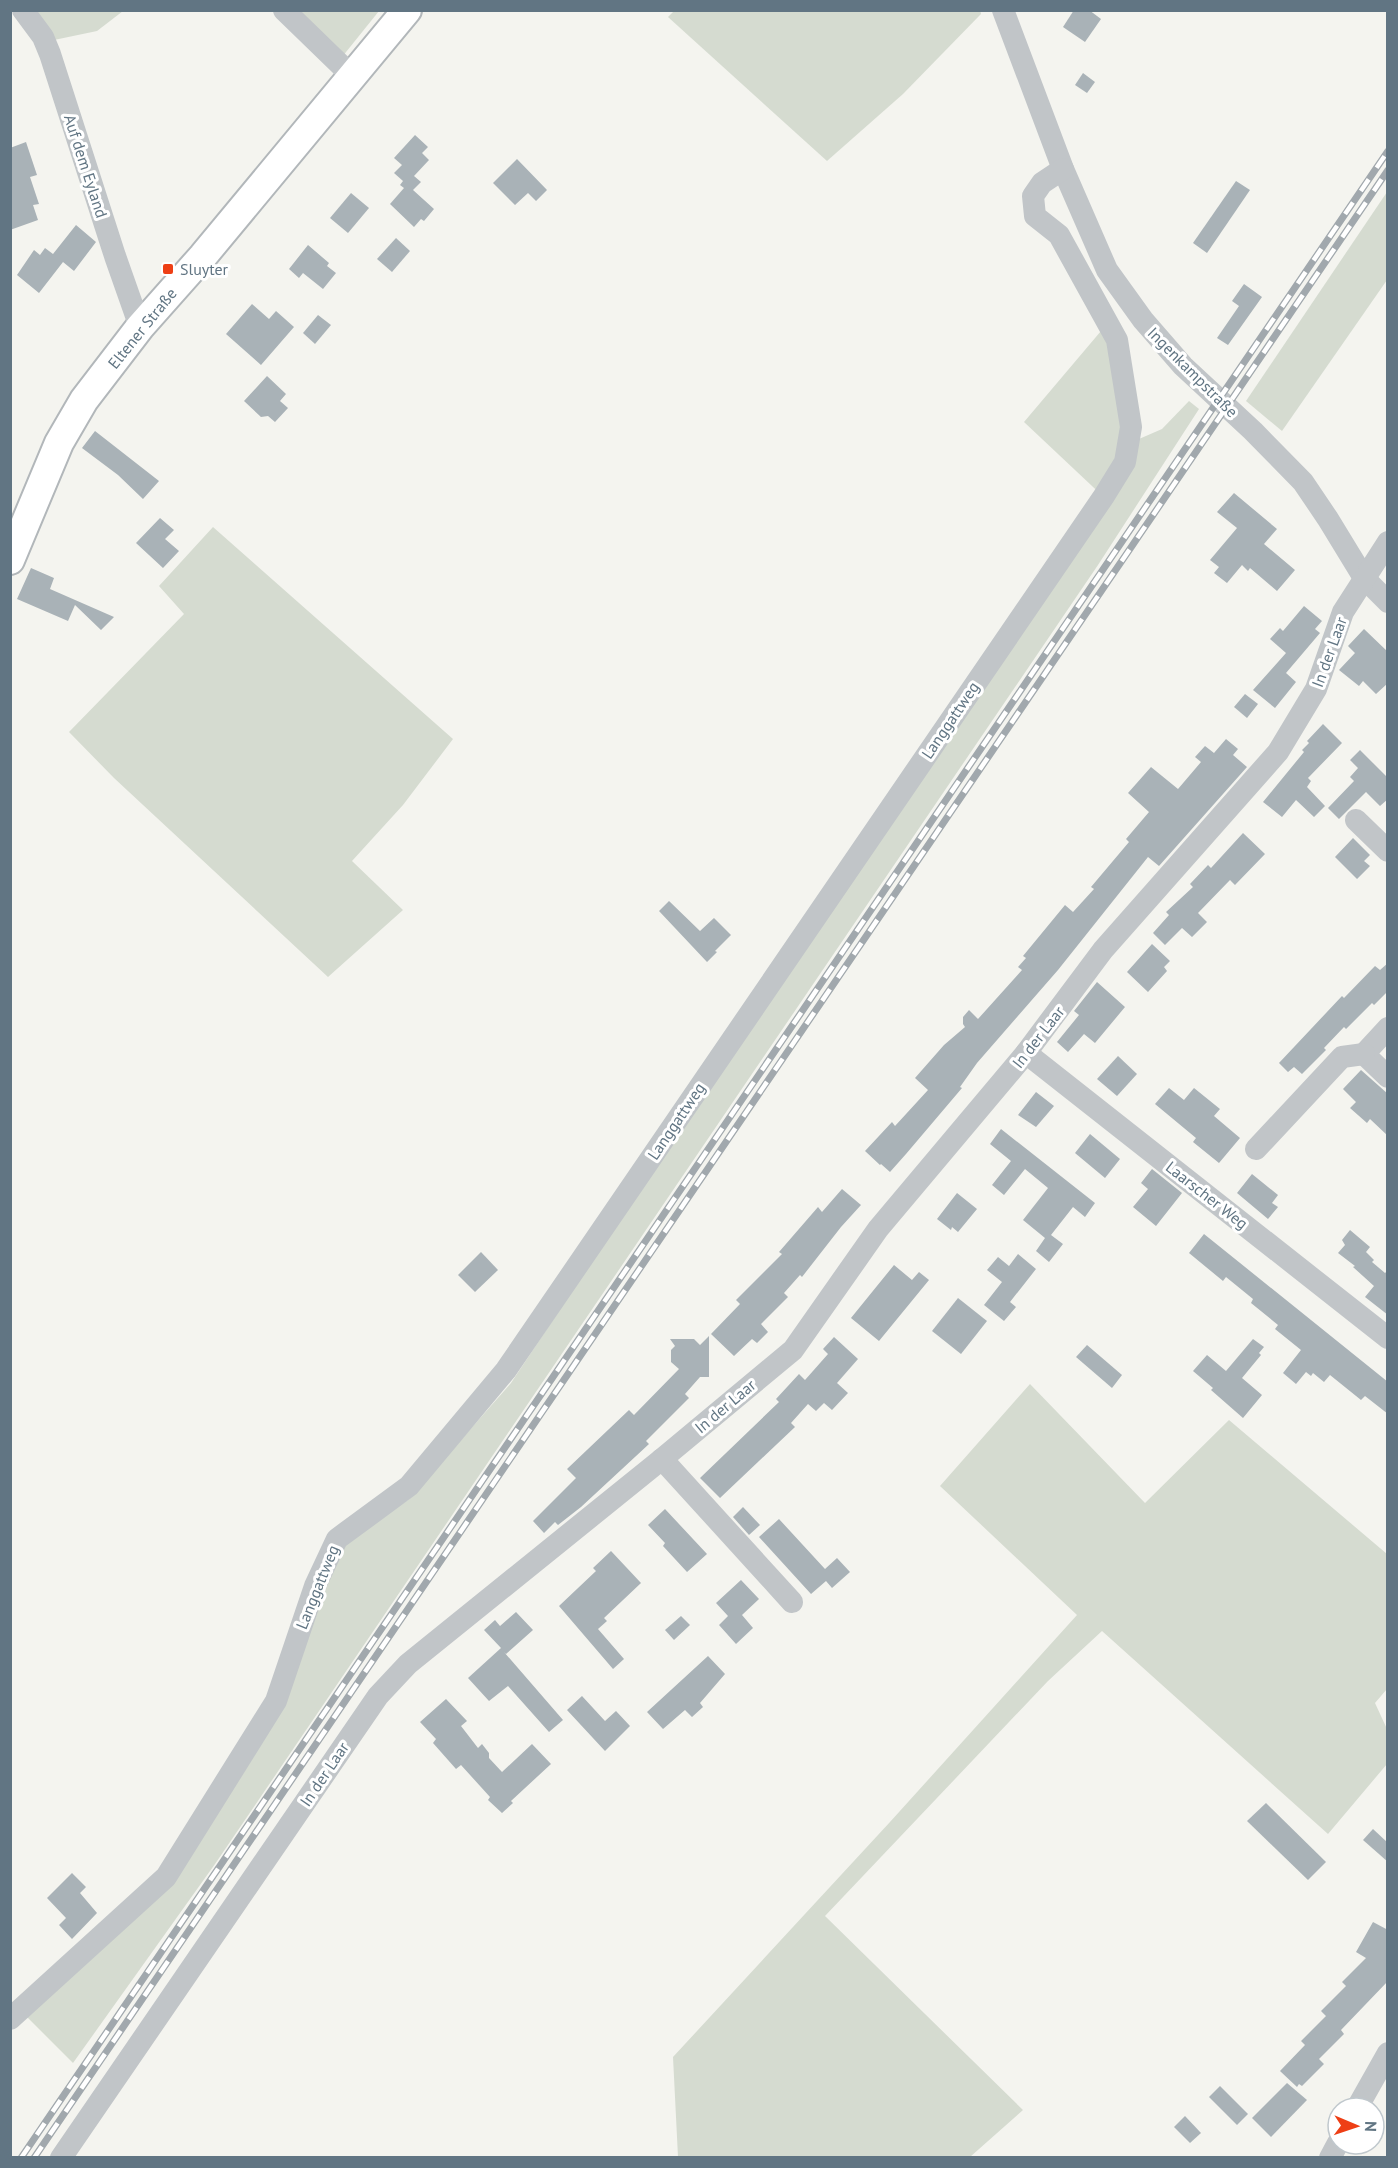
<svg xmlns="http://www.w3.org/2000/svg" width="1398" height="2168" font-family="'PT Sans',sans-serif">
  <rect width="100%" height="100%" fill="#f4f4ef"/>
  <g fill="#d5dbd0">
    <polygon points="29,11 123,11 97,31 54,40"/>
    <polygon points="284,11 379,11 338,62"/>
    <polygon points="674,11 980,10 981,14 903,94 827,161 668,17"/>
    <polygon points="1387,192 1387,280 1282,431 1246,401"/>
    <polygon points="1101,331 1109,340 1139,439 1162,429 1189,401 1199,409 1098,565 215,1864 73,2063 26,2016 156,1899 311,1620 345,1542 408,1500 511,1383 622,1216 1109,502 1024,422"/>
    <polygon points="213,527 453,739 403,805 352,861 403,910 328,977 114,778 69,732 184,614 159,586"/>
    <polygon points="1030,1384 1145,1503 1229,1420 1387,1554 1387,1689 1375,1703 1387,1729 1387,1764 1328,1834 1102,1631 1048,1681 825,1916 1023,2110 970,2157 678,2157 673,2057 890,1822 1077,1615 940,1486"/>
  </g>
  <g fill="#a9b2b7">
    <polygon points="1074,10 1089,10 1101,19 1085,42 1063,27"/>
    <polygon points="1083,73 1095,82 1087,93 1075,85"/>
    <polygon points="415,135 428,147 422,153 429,160 414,176 421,182 413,190 434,209 424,221 421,219 414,227 390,204 404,188 400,185 403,181 394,173 402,165 394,158"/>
    <polygon points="26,142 37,175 30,177 39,204 33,205 38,220 10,230 10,148"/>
    <polygon points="517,159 547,190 536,201 528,193 515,205 493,183"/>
    <polygon points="1236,181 1250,190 1207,253 1193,243"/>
    <polygon points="351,193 369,208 348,233 330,218"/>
    <polygon points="76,225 96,242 74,271 63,262 39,293 17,275 34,250 40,255 45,248 53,254"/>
    <polygon points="396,238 410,251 392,272 377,259"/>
    <polygon points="308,245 329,263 327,266 336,273 323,289 303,273 299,278 289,269"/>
    <polygon points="1244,284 1262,297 1228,345 1217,338 1239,306 1232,301"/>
    <polygon points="252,304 269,319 276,311 294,327 261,365 226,334"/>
    <polygon points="318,315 331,325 315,344 303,333"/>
    <polygon points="267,376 286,394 280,401 288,408 275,422 268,416 261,417 244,401"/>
    <polygon points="95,431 159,481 143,499 118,475 82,448"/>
    <polygon points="1234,493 1277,529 1264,544 1295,570 1277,591 1250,568 1248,571 1242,565 1227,583 1214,573 1219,567 1210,560 1237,528 1217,512"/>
    <polygon points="160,518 174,530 165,539 179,551 163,568 136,543"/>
    <polygon points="31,568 54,578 50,589 114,617 101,630 75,605 68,621 17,599"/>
    <polygon points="1304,606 1322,621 1315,629 1320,633 1286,673 1296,682 1275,708 1253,690 1286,653 1270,639 1280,628 1283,631"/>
    <polygon points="1364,629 1388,652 1388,683 1376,694 1363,681 1359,686 1339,670 1355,653 1348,646"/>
    <polygon points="1245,694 1258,704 1247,718 1234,707"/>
    <polygon points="1323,724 1342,743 1308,778 1311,781 1307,787 1325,806 1314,817 1296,800 1282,817 1263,802 1304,752 1302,750 1309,743 1307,741"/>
    <polygon points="1226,739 1238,749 1233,755 1247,767 1159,866 1148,857 1058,970 977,1063 960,1087 962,1088 906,1154 890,1172 881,1164 880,1165 865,1151 892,1122 895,1126 928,1090 915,1078 944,1045 965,1027 963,1024 963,1017 969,1010 978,1019 1022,970 1018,967 1026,958 1023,956 1065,905 1073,912 1094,889 1091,887 1129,842 1126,839 1149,812 1128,793 1151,767 1178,789 1201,762 1195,757 1205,746 1214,753"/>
    <polygon points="1360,750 1388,778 1388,799 1380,806 1366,792 1339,819 1328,808 1354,781 1350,777 1358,768 1350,760"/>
    <polygon points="1243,833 1265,854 1235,885 1230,880 1198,913 1207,922 1192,937 1182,928 1165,945 1153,933 1169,915 1166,912 1193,887 1190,884 1208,865 1211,868"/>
    <polygon points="1353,838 1370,855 1364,861 1370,866 1357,879 1335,857"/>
    <polygon points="669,901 700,931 714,918 731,935 715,951 717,952 707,962 659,911"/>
    <polygon points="1152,944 1170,961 1164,967 1167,971 1148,992 1127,972"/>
    <polygon points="1388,963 1388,991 1374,1005 1372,1003 1346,1029 1344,1027 1324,1048 1326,1050 1302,1074 1294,1067 1288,1072 1279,1063 1342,996 1344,998 1375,966 1380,970"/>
    <polygon points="1097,982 1125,1007 1095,1043 1084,1034 1068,1052 1057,1042 1079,1015 1074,1011"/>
    <polygon points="1118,1056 1137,1074 1117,1096 1097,1079"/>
    <polygon points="1361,1070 1388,1094 1388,1136 1370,1119 1367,1123 1350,1108 1356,1102 1343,1089"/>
    <polygon points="1169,1088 1184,1100 1194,1088 1220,1109 1214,1116 1240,1138 1219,1163 1193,1142 1196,1138 1155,1104"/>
    <polygon points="1036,1092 1054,1106 1036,1127 1018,1115"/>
    <polygon points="1001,1129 1095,1203 1085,1217 1073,1207 1051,1235 1063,1244 1049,1262 1036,1251 1045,1238 1023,1220 1048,1188 1025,1169 1004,1195 992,1185 1011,1161 990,1144"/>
    <polygon points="1090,1134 1120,1159 1105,1178 1075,1153"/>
    <polygon points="1152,1169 1182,1193 1156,1226 1133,1207 1148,1189 1141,1183"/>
    <polygon points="1252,1174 1278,1195 1272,1203 1278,1207 1268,1219 1237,1193"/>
    <polygon points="842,1189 861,1205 841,1227 802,1277 800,1275 784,1293 788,1297 761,1324 768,1332 757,1343 752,1339 734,1356 711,1334 740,1304 736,1300 782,1254 779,1252 818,1207 822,1212"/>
    <polygon points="957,1193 977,1209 958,1232 952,1227 951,1230 937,1219"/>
    <polygon points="1350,1230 1370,1247 1366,1252 1374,1260 1372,1262 1385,1273 1388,1270 1388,1315 1365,1297 1374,1286 1353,1267 1355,1266 1338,1253 1345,1245 1342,1240"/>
    <polygon points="1204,1234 1388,1382 1388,1414 1365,1396 1361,1400 1330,1375 1324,1382 1313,1373 1311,1376 1306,1372 1296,1384 1283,1373 1301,1350 1275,1329 1278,1325 1251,1303 1253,1299 1226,1277 1223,1281 1189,1253"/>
    <polygon points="481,1252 498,1270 475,1292 458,1275"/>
    <polygon points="1018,1254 1036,1269 1010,1302 1016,1307 1004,1321 984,1305 1002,1282 987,1270 998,1257 1009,1266"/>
    <polygon points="894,1265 912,1280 919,1272 929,1280 879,1341 851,1318"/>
    <polygon points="958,1298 987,1321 961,1354 932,1331"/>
    <polygon points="709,1336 709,1377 700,1377 685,1394 689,1398 646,1441 649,1444 581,1507 558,1525 555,1522 544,1533 533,1521 576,1478 567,1469 629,1410 634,1415 679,1369 671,1362 671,1350 675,1346 670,1339 694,1339 700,1345"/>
    <polygon points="834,1337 858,1359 837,1383 848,1393 832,1410 824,1403 816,1411 808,1404 791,1423 795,1427 720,1498 700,1478 779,1402 776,1399 799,1374 805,1380 828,1354 823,1349"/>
    <polygon points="1253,1339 1264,1347 1259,1353 1261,1355 1242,1378 1262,1395 1243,1418 1211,1390 1213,1388 1193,1371 1207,1355 1226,1371"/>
    <polygon points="1087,1345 1122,1375 1112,1388 1076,1357"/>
    <polygon points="743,1507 760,1525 749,1535 733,1517"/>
    <polygon points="665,1509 707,1554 687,1572 663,1546 665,1543 648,1525"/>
    <polygon points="779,1519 825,1569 837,1558 850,1572 832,1588 826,1581 811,1594 759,1537"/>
    <polygon points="611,1551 641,1583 604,1618 607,1621 598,1629 624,1659 613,1669 559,1606 596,1571 593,1568"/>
    <polygon points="741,1580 759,1599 742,1615 753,1628 736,1644 719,1625 728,1616 716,1603"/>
    <polygon points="516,1612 533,1630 506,1654 504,1652 563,1720 549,1732 508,1686 489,1701 468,1678 501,1648 484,1630 495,1620 500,1626"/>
    <polygon points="681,1616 690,1625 674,1640 665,1630"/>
    <polygon points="708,1656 725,1674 700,1703 703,1707 692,1717 685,1710 663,1729 647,1712"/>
    <polygon points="582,1696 605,1721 616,1711 630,1726 605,1751 567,1710"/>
    <polygon points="446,1699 467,1721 461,1726 478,1748 482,1744 489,1753 489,1758 502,1772 532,1744 551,1764 511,1801 513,1803 502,1813 488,1800 490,1797 461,1765 456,1769 433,1743 436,1739 420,1722"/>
    <polygon points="1266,1803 1326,1862 1308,1880 1247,1821"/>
    <polygon points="1373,1829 1388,1843 1388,1862 1363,1840"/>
    <polygon points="72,1873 86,1887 80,1893 97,1913 72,1939 59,1925 66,1918 47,1898"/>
    <polygon points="1373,1922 1388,1930 1388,1981 1341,2030 1344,2034 1319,2059 1324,2064 1302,2086 1299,2084 1297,2087 1280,2071 1305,2045 1301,2041 1326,2016 1321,2011 1346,1986 1342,1982 1366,1958 1356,1952"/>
    <polygon points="1287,2083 1307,2100 1271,2137 1252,2118"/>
    <polygon points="1220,2086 1248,2114 1237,2125 1209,2097"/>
    <polygon points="1185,2116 1201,2133 1190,2143 1174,2127"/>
  </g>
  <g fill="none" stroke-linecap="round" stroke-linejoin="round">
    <defs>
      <polyline id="major" points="10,560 59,443 84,400 140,327 203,256 407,10"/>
    </defs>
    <use href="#major" stroke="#b2b7ba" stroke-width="32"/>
    <g stroke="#c1c5c8" stroke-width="22">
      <polyline points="23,10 43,37 50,54 115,256 140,327"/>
      <polyline points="284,10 352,76"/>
      <polyline points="1003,10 1063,169 1107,270 1143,320 1183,366 1253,431 1303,482 1328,519 1364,578 1388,602"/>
      <polyline points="1356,820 1388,851"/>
      <polyline points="1388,1028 1364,1054 1388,1077"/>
      <polyline points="1026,1053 1388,1338"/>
      <polyline points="1256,1149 1342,1057 1364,1054"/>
      <polyline points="662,1459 792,1602"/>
      <polyline points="10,2019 166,1877 276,1701 315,1586 337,1539 409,1486 506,1370 1104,496 1125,462 1131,427 1117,340 1059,235 1035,216 1033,196 1042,183 1063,169"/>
      <polyline points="1357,2108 1388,2053"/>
      <polyline points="61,2158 378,1696 408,1664 662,1459 793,1350 878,1229 1026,1053 1103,950 1278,752 1316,689 1343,612 1388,542"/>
      <polyline points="1330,2158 1338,2143"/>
    </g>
    <use href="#major" stroke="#fff" stroke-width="28"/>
    <defs>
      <g id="rail">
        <polyline points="21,2158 1388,151"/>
        <polyline points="34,2158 1388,170"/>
      </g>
    </defs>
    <use href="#rail" stroke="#a1a8ad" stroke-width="7"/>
    <use href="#rail" stroke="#fff" stroke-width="4.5" stroke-dasharray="14" stroke-linecap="butt"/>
  </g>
  <rect fill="#ee3f15" stroke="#fff" stroke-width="2" x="162" y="263" width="12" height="12" rx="3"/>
  <g text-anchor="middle" stroke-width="6" stroke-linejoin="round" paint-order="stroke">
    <g font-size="16" fill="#617583" stroke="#fff">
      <text transform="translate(86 166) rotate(72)" y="6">Auf dem Eyland</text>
      <text transform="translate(142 328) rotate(-51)" y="6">Eltener Straße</text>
      <text transform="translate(1193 372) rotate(45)" y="6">Ingenkampstraße</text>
      <text transform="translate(1329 652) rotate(-70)" y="6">In der Laar</text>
      <text transform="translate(950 720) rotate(-56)" y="6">Langgattweg</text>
      <text transform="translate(1038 1037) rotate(-52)" y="6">In der Laar</text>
      <text transform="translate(676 1121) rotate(-56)" y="6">Langgattweg</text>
      <text transform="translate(1207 1195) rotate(38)" y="6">Laarscher Weg</text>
      <text transform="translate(725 1406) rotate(-40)" y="6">In der Laar</text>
      <text transform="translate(317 1587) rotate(-68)" y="6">Langgattweg</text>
      <text transform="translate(324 1774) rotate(-56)" y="6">In der Laar</text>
    </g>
    <g font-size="16" fill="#617583" stroke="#fff" text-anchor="start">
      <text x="180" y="275">Sluyter</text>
    </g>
  </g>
  <rect width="1398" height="2168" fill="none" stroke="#617583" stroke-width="24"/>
  <g transform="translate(1356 2126) rotate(92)"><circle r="28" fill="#ffffff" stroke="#c0c8cd" stroke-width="1.5"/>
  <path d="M0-4.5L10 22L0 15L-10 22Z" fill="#ee3f15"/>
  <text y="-9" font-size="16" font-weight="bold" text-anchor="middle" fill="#617583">N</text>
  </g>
</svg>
